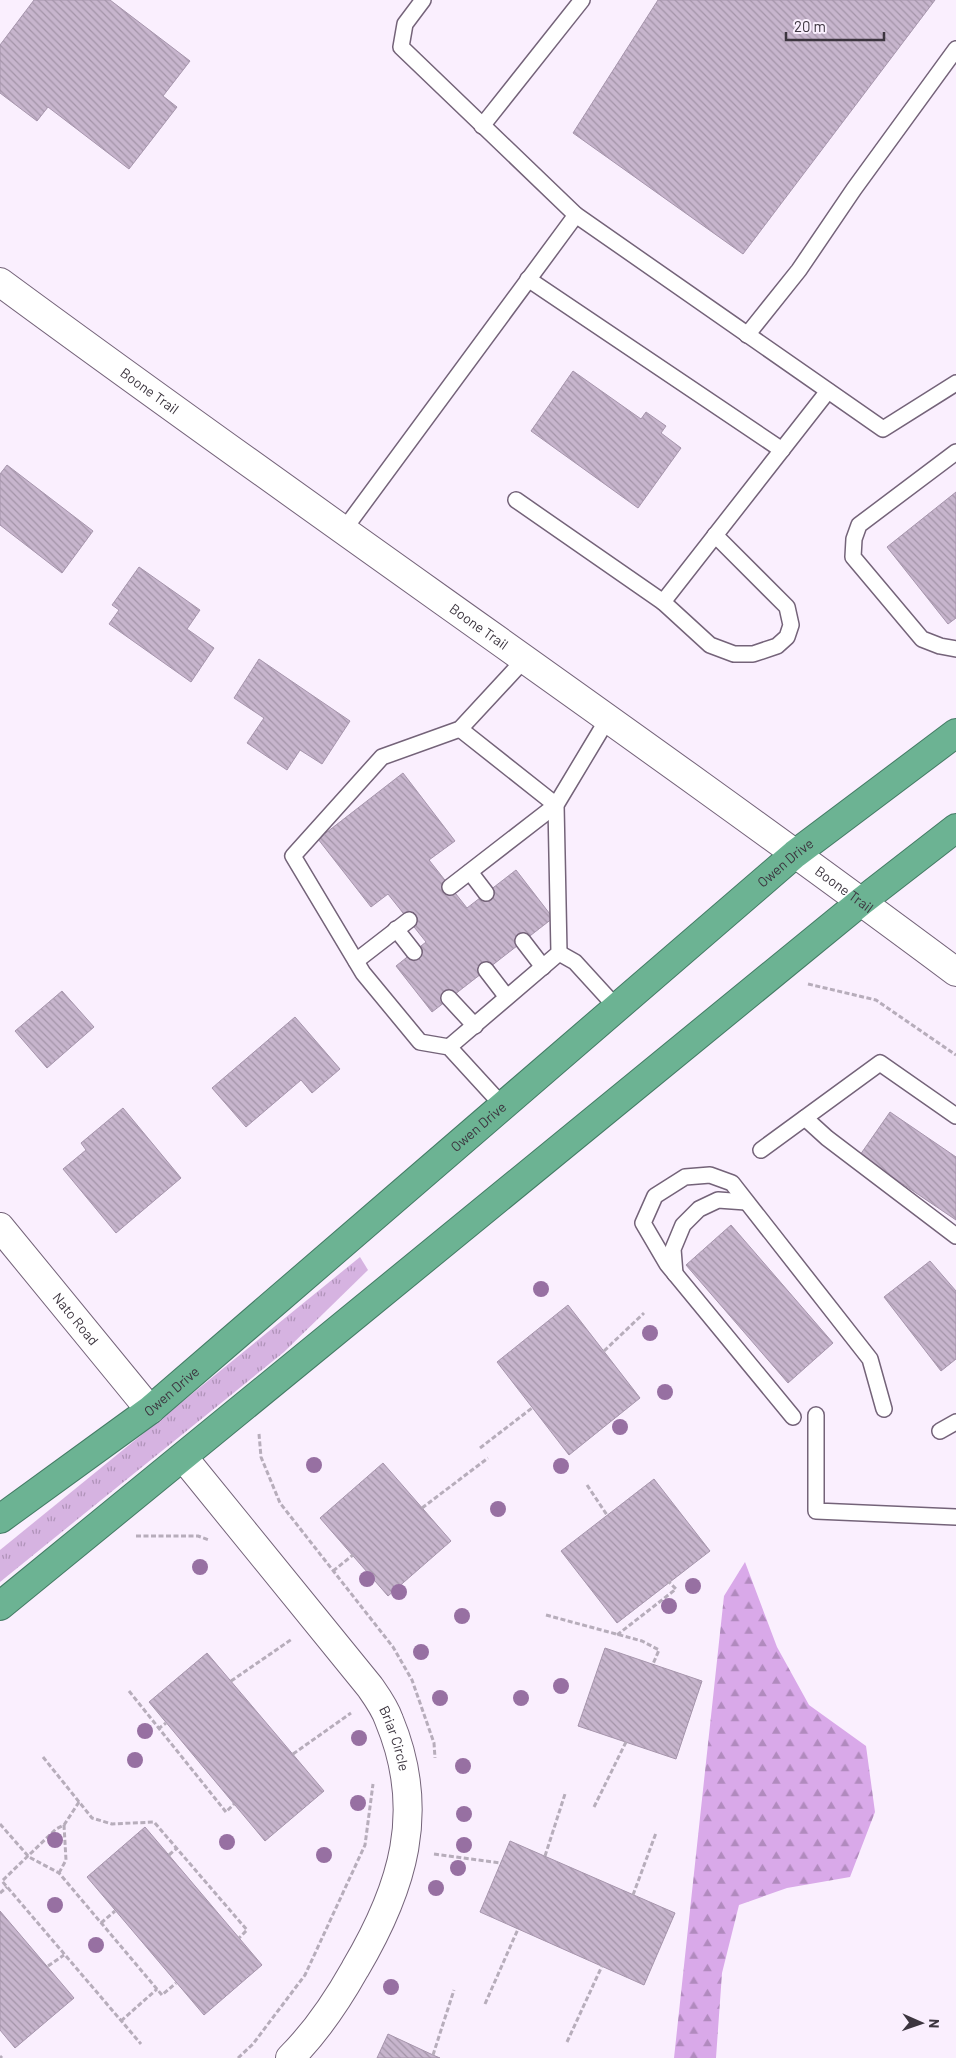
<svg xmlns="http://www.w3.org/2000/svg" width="956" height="2058" font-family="Barlow,sans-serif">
  <defs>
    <pattern id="grass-tufts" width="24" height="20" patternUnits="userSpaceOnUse" patternTransform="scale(1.25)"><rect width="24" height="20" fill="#d6b3e1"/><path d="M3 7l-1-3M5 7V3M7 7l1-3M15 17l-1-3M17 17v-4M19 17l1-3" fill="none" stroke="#af92b8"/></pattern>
    <pattern id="forest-firs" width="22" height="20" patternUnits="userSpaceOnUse" patternTransform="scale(1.25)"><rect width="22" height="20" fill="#d9a9e9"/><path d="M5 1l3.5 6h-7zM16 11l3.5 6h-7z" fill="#b18abe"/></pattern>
    <pattern id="building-back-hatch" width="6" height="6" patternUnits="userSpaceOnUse" patternTransform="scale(1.25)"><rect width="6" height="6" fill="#c7b5cd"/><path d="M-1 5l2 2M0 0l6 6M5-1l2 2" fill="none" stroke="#a394a8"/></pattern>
  </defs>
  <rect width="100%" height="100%" fill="#faeffe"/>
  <polygon fill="url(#grass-tufts)" points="360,1257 368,1270 284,1352 0,1582 0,1550"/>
  <polygon fill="url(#forest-firs)" points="745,1562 777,1647 809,1705 866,1746 875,1812 850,1877 787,1888 739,1905 722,1973 716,2058 674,2058 724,1596"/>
  <g fill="url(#building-back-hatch)" stroke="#a695ac">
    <polygon points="34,0 110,0 190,61 163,96 177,107 129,169 48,107 37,121 0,93 0,45"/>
    <polygon points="658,0 935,0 743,254 573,133"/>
    <polygon points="573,371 641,419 646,412 666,426 661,433 681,448 638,508 531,431"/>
    <polygon points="7,465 93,531 62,573 0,525 0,474"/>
    <polygon points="956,492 956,618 948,624 887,547"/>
    <polygon points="139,567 200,610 187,629 214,648 191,682 109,624 119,610 112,605"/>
    <polygon points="259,659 350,721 322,764 300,750 287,770 247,743 264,718 234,698"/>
    <polygon points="403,773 455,841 429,860 467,908 516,870 553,918 432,1012 396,966 426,942 388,894 371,907 318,839"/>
    <polygon points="62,991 94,1027 47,1068 15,1031"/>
    <polygon points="295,1017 340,1069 312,1093 301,1080 246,1127 212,1088"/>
    <polygon points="123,1108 181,1178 116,1233 63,1169 86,1150 81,1143"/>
    <polygon points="890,1112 956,1157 956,1220 860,1155"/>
    <polygon points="731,1225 833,1343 788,1383 686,1265"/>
    <polygon points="930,1261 956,1291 956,1359 941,1371 884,1297"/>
    <polygon points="568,1305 640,1398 569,1455 497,1362"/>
    <polygon points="383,1463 451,1541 388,1596 320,1518"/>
    <polygon points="654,1479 710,1551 617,1623 561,1551"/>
    <polygon points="605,1648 702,1681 676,1759 578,1726"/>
    <polygon points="207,1653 324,1791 265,1841 149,1702"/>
    <polygon points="145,1827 262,1965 204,2015 87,1877"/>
    <polygon points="510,1841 675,1913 644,1985 480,1912"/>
    <polygon points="0,1911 74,1998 15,2048 0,2030"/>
    <polygon points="388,2034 433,2055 440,2058 377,2058"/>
  </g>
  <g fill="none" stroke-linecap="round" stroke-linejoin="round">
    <defs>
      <g id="service">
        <polyline points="423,0 405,24 401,47 576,215 883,429 956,383"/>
        <polyline points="482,126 582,0"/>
        <polyline points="528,279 782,450"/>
        <polyline points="747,335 799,270 854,189 956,49"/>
        <polyline points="956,452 859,525 854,539 853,557 922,639 940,646 956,649"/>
        <polyline points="516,500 663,602 828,391"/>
        <polyline points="343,531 576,215"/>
        <polyline points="663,602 710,645 734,654 753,654 777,646 787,637 791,625 787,607 715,535"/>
        <polyline points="470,872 486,893"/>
        <polyline points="450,887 556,805 460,729"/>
        <polyline points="396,929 414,952"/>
        <polyline points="523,941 543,967"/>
        <polyline points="559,953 575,962 617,1008"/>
        <polyline points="356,961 409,920"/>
        <polyline points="486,970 506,996"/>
        <polyline points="449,998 475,1026"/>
        <polyline points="449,1047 559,953 556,805 607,720"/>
        <polyline points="503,1106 449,1047 420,1042 363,973 293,856 382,757 460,729 524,660"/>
        <polyline points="805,1118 827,1138 956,1236"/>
        <polyline points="761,1150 880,1063 956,1116"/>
        <polyline points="675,1274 673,1249 683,1225 699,1209 718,1200 746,1202"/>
        <polyline points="816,1415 816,1511 956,1517"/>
        <polyline points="793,1417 667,1264 643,1223 655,1196 685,1177 710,1175 732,1183 870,1359 884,1409"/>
        <polyline points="940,1431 956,1422"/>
      </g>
      <g id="minor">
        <path id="s1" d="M0,1227L150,1410"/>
        <path id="s2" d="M183,1457L370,1687C377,1697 385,1708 389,1720C427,1811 403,1888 355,1969C337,2001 316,2032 290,2058"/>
      </g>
      <g id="tertiary">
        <path id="s3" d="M0,282C316,515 641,737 956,972"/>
      </g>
      <g id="trunk">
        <path id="s4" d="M0,1519L150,1410L795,854L956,733"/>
        <polyline points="0,1606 862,901 956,828"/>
      </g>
    </defs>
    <use href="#service" stroke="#746379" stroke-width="18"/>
    <use href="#minor" stroke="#746379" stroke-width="30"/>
    <use href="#tertiary" stroke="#746379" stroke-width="30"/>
    <use href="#trunk" stroke="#437b64" stroke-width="30"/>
    <g stroke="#b7adbb" stroke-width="3" stroke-dasharray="5 2.5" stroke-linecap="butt">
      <polyline points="808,984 876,1000 956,1055"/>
      <polyline points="604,1351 644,1313"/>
      <polyline points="259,1434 261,1457 280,1503 393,1647 412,1680 434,1743 435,1758"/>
      <polyline points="480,1448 532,1408"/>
      <polyline points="587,1485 607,1515"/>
      <polyline points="422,1508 488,1458"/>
      <polyline points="136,1536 198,1536 209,1540"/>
      <polyline points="333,1571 353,1555"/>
      <polyline points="546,1615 642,1641 659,1650 653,1664"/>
      <polyline points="617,1635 676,1589 669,1582"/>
      <polyline points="231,1681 292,1639"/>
      <polyline points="129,1691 226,1812 234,1804"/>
      <polyline points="158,1729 166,1723"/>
      <polyline points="293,1754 351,1713"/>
      <polyline points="43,1757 92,1818 112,1824 154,1822 247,1930 239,1938"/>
      <polyline points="79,1802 64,1825 56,1829 2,1881 141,2044"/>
      <polyline points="594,1807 626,1742"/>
      <polyline points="0,1824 29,1857 59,1873 162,1995 176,1983"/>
      <polyline points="434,1854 501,1863"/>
      <polyline points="169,1855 177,1848"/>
      <polyline points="545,1856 565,1794"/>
      <polyline points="59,1873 66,1860 64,1825"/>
      <polyline points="0,1893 7,1887"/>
      <polyline points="633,1895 656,1833"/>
      <polyline points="101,1923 115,1911"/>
      <polyline points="48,1966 64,1955"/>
      <polyline points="485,2004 518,1929"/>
      <polyline points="121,2021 157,1989"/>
      <polyline points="567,2042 602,1966"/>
      <polyline points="433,2055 454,1990"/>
      <polyline points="0,2056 2,2058"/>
      <polyline points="238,2058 253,2044 305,1975 365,1845 373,1784"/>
    </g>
    <use href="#service" stroke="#fff" stroke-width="15"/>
    <use href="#minor" stroke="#fff" stroke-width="28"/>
    <use href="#tertiary" stroke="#fff" stroke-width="28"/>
    <use href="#trunk" stroke="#6cb393" stroke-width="28"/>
  </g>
  <g fill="#9770a2">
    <circle cx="541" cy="1289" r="8"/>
    <circle cx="650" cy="1333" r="8"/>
    <circle cx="665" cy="1392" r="8"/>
    <circle cx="620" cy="1427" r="8"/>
    <circle cx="314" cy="1465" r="8"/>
    <circle cx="561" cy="1466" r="8"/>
    <circle cx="498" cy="1509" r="8"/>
    <circle cx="200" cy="1567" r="8"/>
    <circle cx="367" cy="1579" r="8"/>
    <circle cx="693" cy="1586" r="8"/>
    <circle cx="399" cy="1592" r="8"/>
    <circle cx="669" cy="1606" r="8"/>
    <circle cx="462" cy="1616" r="8"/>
    <circle cx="421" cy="1652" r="8"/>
    <circle cx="561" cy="1686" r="8"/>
    <circle cx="440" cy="1698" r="8"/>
    <circle cx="521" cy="1698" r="8"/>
    <circle cx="145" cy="1731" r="8"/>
    <circle cx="359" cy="1738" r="8"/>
    <circle cx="135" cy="1760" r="8"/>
    <circle cx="463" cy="1766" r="8"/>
    <circle cx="358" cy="1803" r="8"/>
    <circle cx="464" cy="1814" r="8"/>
    <circle cx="55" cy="1840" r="8"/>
    <circle cx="227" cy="1842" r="8"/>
    <circle cx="464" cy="1845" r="8"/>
    <circle cx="324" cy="1855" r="8"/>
    <circle cx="458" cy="1868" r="8"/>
    <circle cx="436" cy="1888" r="8"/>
    <circle cx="55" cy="1905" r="8"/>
    <circle cx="96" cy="1945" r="8"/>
    <circle cx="391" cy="1987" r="8"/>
  </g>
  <g text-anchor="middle" stroke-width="4" stroke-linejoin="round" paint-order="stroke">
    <g font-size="14" fill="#3c353f" stroke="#faeffe">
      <text dy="5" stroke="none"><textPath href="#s3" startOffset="185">Boone Trail</textPath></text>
      <text dy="5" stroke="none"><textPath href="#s3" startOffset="590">Boone Trail</textPath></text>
      <text dy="5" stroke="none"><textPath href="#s4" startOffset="1024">Owen Drive</textPath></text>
      <text dy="5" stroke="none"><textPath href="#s3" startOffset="1040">Boone Trail</textPath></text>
      <text dy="5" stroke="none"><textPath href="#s4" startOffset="619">Owen Drive</textPath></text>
      <text dy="5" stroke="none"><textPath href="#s1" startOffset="119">Nato Road</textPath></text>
      <text dy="5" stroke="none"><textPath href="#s4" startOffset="214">Owen Drive</textPath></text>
      <text dy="5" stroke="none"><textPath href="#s2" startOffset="354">Briar Circle</textPath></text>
    </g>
  </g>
  <g transform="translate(921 2023) rotate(92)" stroke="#faeffe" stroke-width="4" paint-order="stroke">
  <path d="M0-4L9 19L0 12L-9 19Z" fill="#3c353f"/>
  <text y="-8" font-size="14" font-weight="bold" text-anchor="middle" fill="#3c353f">N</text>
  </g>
  <path d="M786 32v8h98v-8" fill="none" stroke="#3c353f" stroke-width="2.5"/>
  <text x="794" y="32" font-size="15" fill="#3c353f" stroke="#faeffe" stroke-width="4" paint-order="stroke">20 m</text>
</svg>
